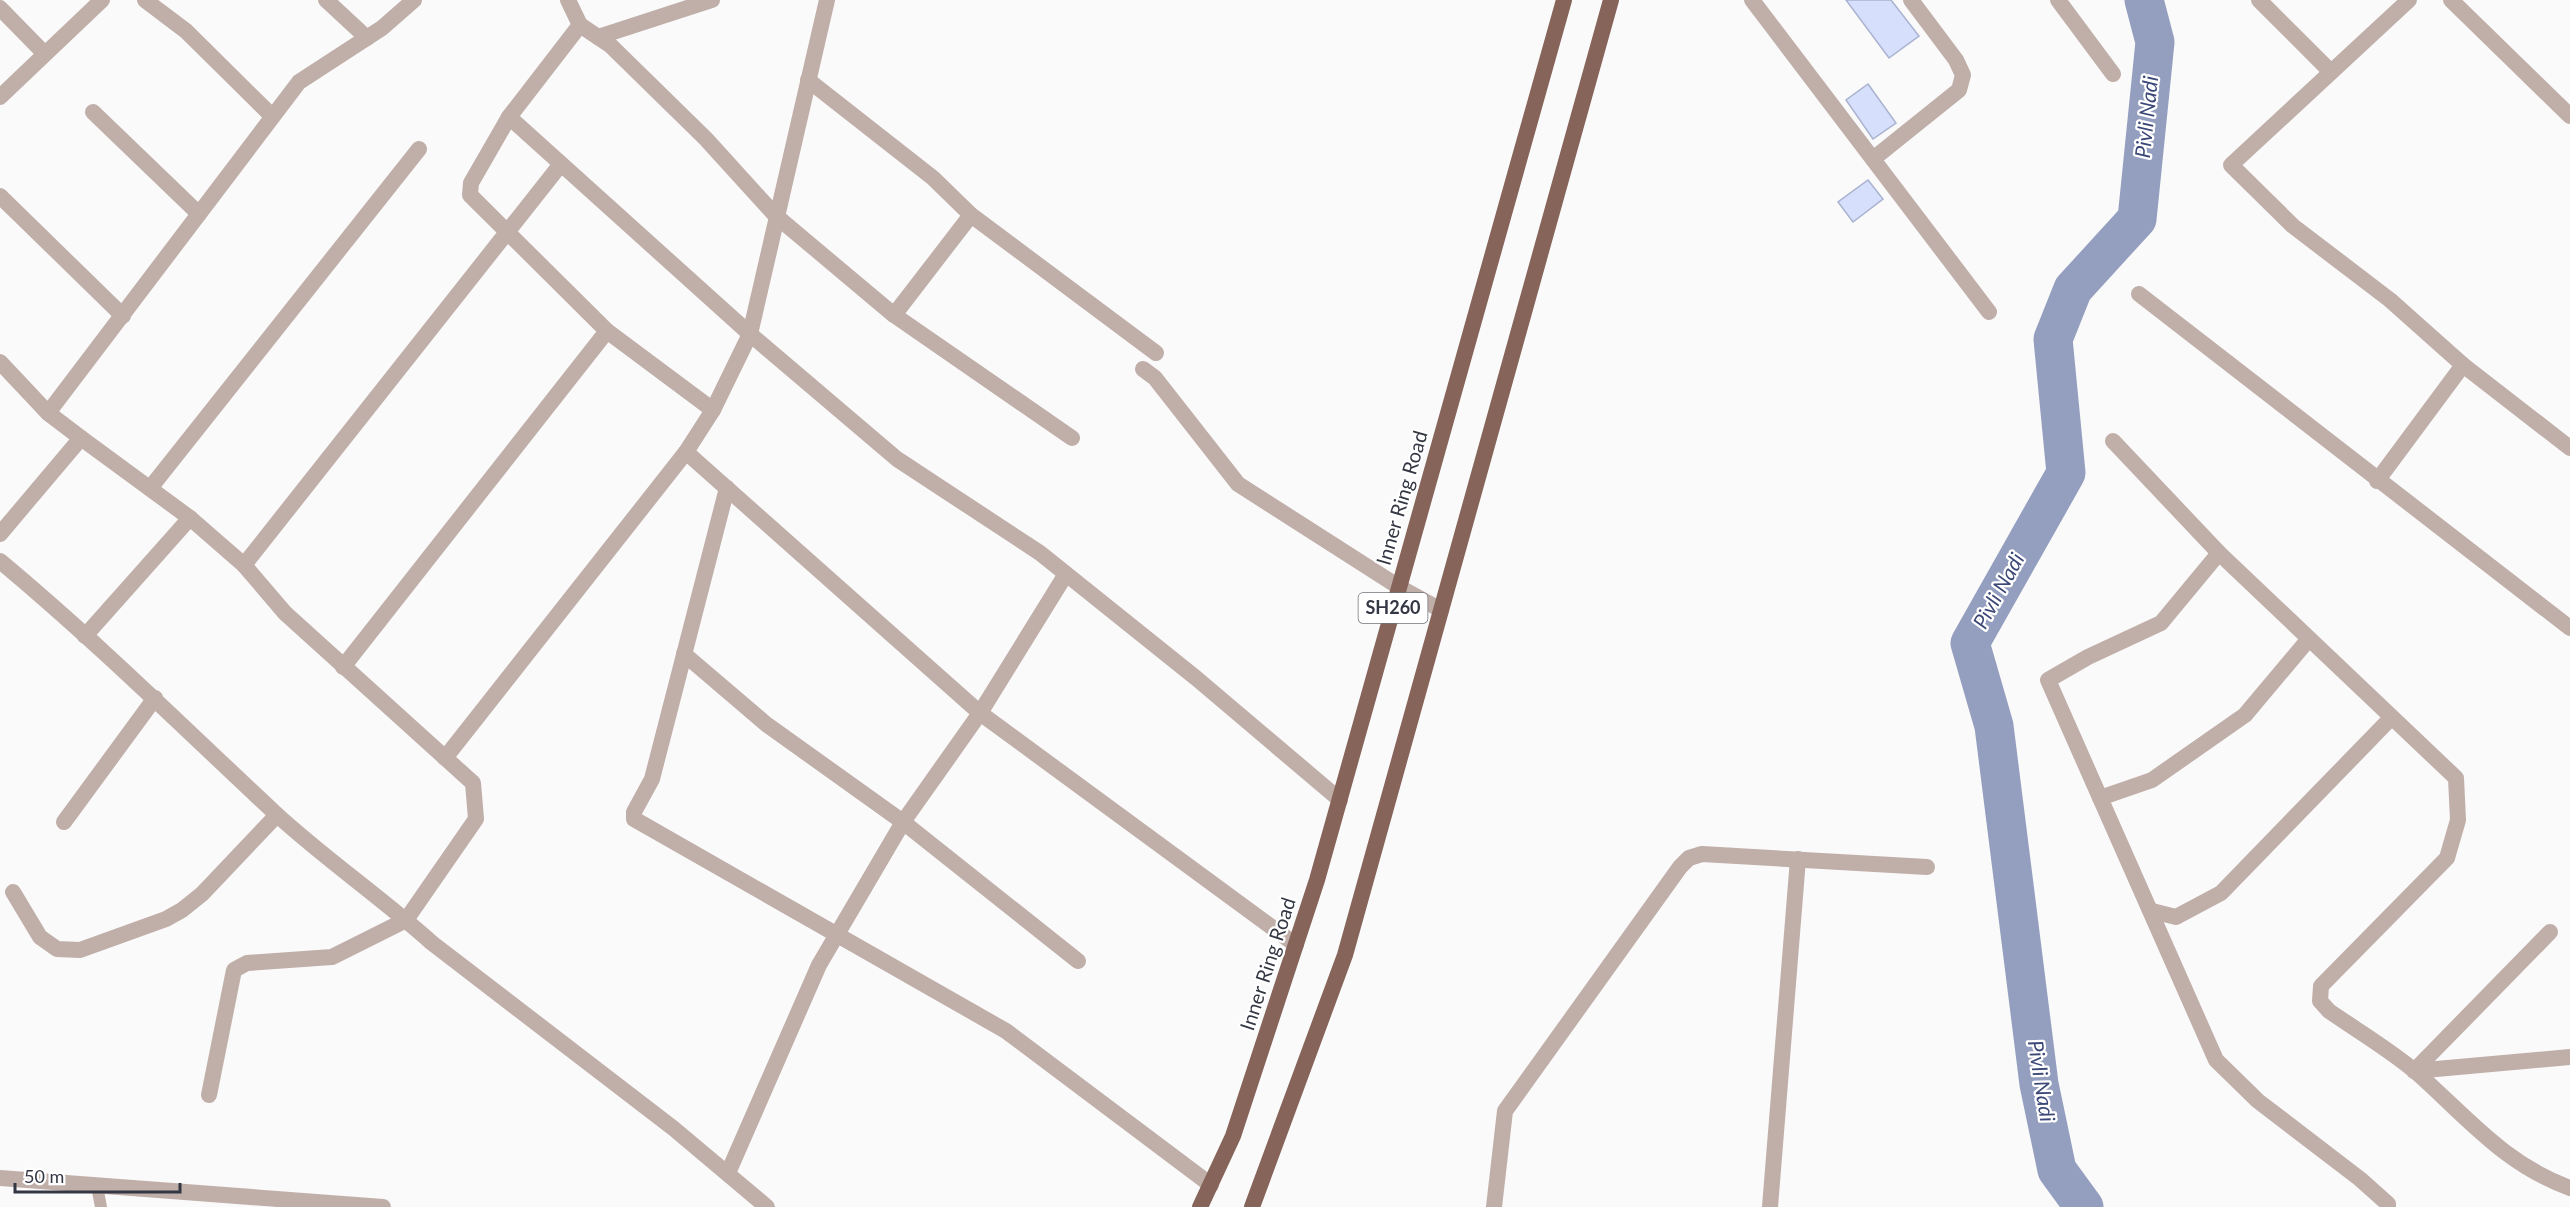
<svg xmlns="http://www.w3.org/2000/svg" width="2570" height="1207" font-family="Lato,sans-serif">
  <rect width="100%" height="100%" fill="#fafafa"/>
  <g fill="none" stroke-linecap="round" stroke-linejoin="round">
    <polyline stroke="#949ebf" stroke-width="39" points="2084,1207 2057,1170 2039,1084 1994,726 1970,643 2066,473 2053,339 2073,289 2137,219 2155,42 2144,0"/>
  </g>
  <g fill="#d6e0fc" stroke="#a9b2cf" stroke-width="1.5">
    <polygon points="1846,0 1891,0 1919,36 1889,58"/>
    <polygon points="1868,84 1896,123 1873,139 1846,100"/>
    <polygon points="1868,180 1883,199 1853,222 1838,202"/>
  </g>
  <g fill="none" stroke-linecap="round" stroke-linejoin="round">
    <polyline stroke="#c0aea9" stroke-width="12" points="97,1186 101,1207"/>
    <g stroke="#c0aea9" stroke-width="16">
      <polyline points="145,0 186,31 272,116"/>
      <polyline points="326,0 367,38"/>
      <polyline points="568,0 580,25"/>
      <polyline points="1752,0 1989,312"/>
      <polyline points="2058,0 2113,74"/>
      <polyline points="2259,0 2331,72"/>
      <polyline points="2409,0 2231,165 2293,226 2390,300 2463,365 2570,448"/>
      <polyline points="2451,0 2570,116"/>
      <polyline points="0,8 44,53"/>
      <polyline points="598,37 712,0"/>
      <polyline points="808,80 933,178 971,215 1156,353"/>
      <polyline points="0,97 102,0"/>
      <polyline points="93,112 199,214"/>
      <polyline points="509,117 471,183 470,195 607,331 713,410"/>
      <polyline points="1873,159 1959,90 1963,75 1956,60 1911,0"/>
      <polyline points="0,196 123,316"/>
      <polyline points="2139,294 2570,628"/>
      <polyline points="894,315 971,215"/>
      <polyline points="0,362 48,413 81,438 0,534"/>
      <polyline points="1143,369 1155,378 1238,484 1399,587 1441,610"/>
      <polyline points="48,413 299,82 382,28 414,0"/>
      <polyline points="81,438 190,518 244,565 285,613 473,783 476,819 406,920 332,957 247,963 234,970 209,1095"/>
      <polyline points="1072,438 894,315 776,216 706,139 610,45 580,25 509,117 750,334 897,459 1040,553 1196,678 1340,800"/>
      <path d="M2113,441L2219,553L2456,778L2458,820L2447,858L2321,986L2320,1001L2329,1011C2358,1031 2390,1050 2416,1072C2467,1117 2504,1164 2570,1188"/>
      <polyline points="686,452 980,713 1296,945"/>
      <polyline points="2377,481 2463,365"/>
      <polyline points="151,487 419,149"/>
      <polyline points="727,488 652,779 634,812 634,819 1006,1031 1211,1185"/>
      <polyline points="2219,553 2161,623 2088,657 2048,680 2216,1060 2258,1101 2360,1179 2388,1204 2388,1207"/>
      <path d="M0,561C96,641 184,728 275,813C325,859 382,898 432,943L673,1128L767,1207"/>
      <polyline points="244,565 561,164"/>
      <polyline points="85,636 190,518"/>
      <polyline points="684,654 766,724 903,822 1078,961"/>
      <polyline points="343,667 607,331"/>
      <polyline points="445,758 686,452 713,410 750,334 827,0"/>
      <polyline points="2100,798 2152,780 2245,715 2308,640"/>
      <polyline points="64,822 155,698"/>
      <polyline points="13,892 40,937 57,949 80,950 166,919 182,910 202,894 277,815"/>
      <polyline points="2152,911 2176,917 2221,893 2391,718"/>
      <polyline points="2550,932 2414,1071 2570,1057"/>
      <polyline points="728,1173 819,965 903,822 980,713 1066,574"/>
      <polyline points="1494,1207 1505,1111 1680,867 1689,858 1702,854 1927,867"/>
      <polyline points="1770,1207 1798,859"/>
    </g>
    <polyline stroke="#c0aea9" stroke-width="16" points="0,1178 383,1207"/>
    <g stroke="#86645a" stroke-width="16">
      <polyline points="1200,1207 1233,1136 1317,880 1564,0"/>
      <polyline points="1252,1207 1345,955 1611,0"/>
    </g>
  </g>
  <g text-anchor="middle" stroke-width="4.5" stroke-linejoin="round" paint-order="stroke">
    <rect fill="#fff" stroke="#70737b" stroke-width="1.5" x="1358.5" y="593" width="69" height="30" rx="4.5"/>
    <g font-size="18" font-weight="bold" fill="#333743">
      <text x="1393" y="614">SH260</text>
    </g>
    <g font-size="20" fill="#333743" stroke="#fff">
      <text transform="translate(1402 498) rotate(-74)" y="7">Inner Ring Road</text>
      <text transform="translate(1268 964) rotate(-72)" y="7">Inner Ring Road</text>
    </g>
    <g font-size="21" font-style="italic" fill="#3b4877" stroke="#fff">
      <text transform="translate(2147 117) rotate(-84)" y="7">Pivli Nadi</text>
      <text transform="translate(1999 591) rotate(-61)" y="7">Pivli Nadi</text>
      <text transform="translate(2041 1081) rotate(81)" y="7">Pivli Nadi</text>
    </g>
  </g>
  <path d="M15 1183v9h165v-9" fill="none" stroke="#333743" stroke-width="3"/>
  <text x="24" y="1183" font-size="18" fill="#333743" stroke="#ffffff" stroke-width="4.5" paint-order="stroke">50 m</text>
</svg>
